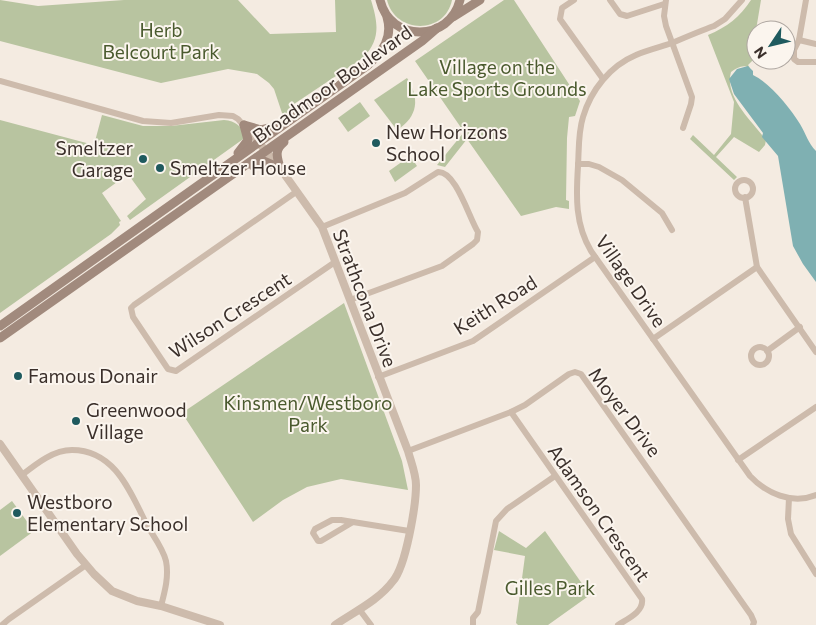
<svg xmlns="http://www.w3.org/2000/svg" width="816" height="625" font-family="Commissioner,sans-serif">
  <rect width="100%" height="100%" fill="#f4ebe1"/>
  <g fill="#b8c4a0">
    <path d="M0,0L38,6L124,0H238L270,34L336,32L335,0H371C378,23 381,39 363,58L294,104V108L283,116L274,89L269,83L257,74L228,69L161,83L0,41Z"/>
    <path d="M387,0H452C445,35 395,34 387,0Z"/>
    <polygon points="504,0 514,0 580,101 575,116 569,117 567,138 566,200 569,201 569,209 556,207 521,216 467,139 445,167 437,165 464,132 415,61"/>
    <path d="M751,0H761L752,54H756V60H753L748,65L750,68C743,64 737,68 731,72C724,97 752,121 766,140L765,145L759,152L734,137L716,157L737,177L734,180L690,139L693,135L714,155L731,134L734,102L708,35C727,27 740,17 751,0Z"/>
    <path d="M407,78C420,98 418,117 397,130L374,100Z"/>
    <polygon points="360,102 370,116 348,132 338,118"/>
    <path d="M102,115L143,126H171L224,120C236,121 241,126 246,137L130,220L127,216L146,199L128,174L102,193L121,221L119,222L120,225L111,234L0,313V120L94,145Z"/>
    <polygon points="410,156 417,166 395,182 389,171"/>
    <polygon points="344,303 402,461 408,490 341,479 307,487 283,500 253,522 182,413"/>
    <polygon points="12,501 34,531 0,556 0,510"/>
    <polygon points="499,531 526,548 545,531 590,595 548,625 518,625 516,623 525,556 494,550"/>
  </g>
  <path fill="#7fb0b2" d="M748,66L753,71V75C770,83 790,108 800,124C806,134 808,143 816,151V282L803,264L793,246L778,156L762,137L763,133L734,94L729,79L737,69Z"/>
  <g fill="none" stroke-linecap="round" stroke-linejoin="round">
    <g stroke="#cdbbac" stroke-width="6">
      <polyline points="574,0 562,8 560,19 603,79"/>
      <polyline points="610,0 620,14 627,16 664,4"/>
      <polyline points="666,0 664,16 666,26 692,97 691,104 683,128"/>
      <path d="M742,0L725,19L714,26C700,31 686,37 672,43C660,47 647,50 636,55C610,66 591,90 583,117C578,133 579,150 578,166C576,197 575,224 591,251L750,476C766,493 792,505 816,495"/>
      <polyline points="806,0 799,40 794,50 794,59 798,62 816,62"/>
      <polyline points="799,40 816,44"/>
      <polyline points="0,81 143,121 171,123 219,115 233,116 238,119 259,143"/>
      <polyline points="578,164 589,164 599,167 622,180 662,213 672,230"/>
      <circle cx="744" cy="189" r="9"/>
      <polyline points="296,192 134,305 131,308 133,317 168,369 176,371 335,262"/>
      <polyline points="745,197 757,267 816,352"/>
      <path d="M322,227L405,193L438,172C456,171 469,218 478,232L477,240L473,244L442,266L350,300"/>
      <polyline points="653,339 757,267"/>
      <circle cx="760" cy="356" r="9"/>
      <polyline points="767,351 800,327"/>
      <polyline points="378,377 473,341 595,257"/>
      <path d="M511,412L642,599C644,612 627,619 618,625"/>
      <polyline points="408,451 511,412 525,405 569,374 575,372 581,374 751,615 754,622 753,625"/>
      <polyline points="738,460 816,407"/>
      <path d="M22,475C36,464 53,450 72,450C116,450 131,494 148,527C154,537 163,549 166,561C169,576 165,591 161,606"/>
      <polyline points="789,498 788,519 791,534 816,574"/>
      <polygon points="332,520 341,520 353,522 321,541 318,541 313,533 315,529"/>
      <polyline points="353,522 409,531"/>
      <polyline points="359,609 371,625"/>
      <polyline points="2,625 9,619 86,565"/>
      <polyline points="473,625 473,618 478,612 496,521 507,509 555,476"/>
    </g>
    <g stroke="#cdbbac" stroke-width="8">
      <path d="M259,143L280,168L322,227L408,451C411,462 416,474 416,485C416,505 406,566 393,581C379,600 354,612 335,625"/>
      <polyline points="0,444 77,554 94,574 112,591 137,601 161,606 220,625"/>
    </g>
    <g stroke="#a18a7d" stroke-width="9">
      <path d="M380,0C390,43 450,42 460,0"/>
      <polyline points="453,17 480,0"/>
      <polyline points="244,125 261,130 282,125"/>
      <polyline points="238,153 248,140 244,125"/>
      <polyline points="253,166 264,161 280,168"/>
      <path d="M280,168C277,157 274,150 284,142"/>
      <path d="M0,326L368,65C383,51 393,38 387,17"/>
      <polyline points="0,338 422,41 437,28"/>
    </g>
  </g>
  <g fill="#1f5a5e" stroke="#fbf5ee" stroke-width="2">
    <circle cx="376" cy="143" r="5"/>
    <circle cx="143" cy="159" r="5"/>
    <circle cx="160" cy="168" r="5"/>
    <circle cx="18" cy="376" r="5"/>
    <circle cx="76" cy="421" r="5"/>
    <circle cx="17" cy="513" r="5"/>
  </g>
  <g text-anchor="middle" stroke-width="4" stroke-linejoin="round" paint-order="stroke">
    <g font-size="19" fill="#4a5a2e" stroke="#fbf5ee">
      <text x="161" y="37">Herb<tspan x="161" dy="22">Belcourt Park</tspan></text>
      <text x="497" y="74">Village on the<tspan x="497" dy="22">Lake Sports Grounds</tspan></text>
      <text x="308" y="410">Kinsmen/Westboro<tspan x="308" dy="22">Park</tspan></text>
      <text x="550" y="595">Gilles Park</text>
    </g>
    <g font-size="19" fill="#3b302b" stroke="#fbf5ee">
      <text transform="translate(332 84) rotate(-35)" y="7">Broadmoor Boulevard</text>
      <text transform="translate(631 281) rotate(55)" y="7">Village Drive</text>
      <text transform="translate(365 298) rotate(69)" y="7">Strathcona Drive</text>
      <text transform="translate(495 305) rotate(-32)" y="7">Keith Road</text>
      <text transform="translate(230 315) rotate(-33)" y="7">Wilson Crescent</text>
      <text transform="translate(625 412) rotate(53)" y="7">Moyer Drive</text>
      <text transform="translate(599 513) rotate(55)" y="7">Adamson Crescent</text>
    </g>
    <g font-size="19" fill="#3b302b" stroke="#fbf5ee" text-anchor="start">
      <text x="386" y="139">New Horizons<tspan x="386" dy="22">School</tspan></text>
      <text x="133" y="155" text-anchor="end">Smeltzer<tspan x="133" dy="22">Garage</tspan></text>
      <text x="170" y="175">Smeltzer House</text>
      <text x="28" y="383">Famous Donair</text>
      <text x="86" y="417">Greenwood<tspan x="86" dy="22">Village</tspan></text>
      <text x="27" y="509">Westboro<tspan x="27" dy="22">Elementary School</tspan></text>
    </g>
  </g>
  <g transform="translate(771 45) rotate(235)"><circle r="24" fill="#fbf5ee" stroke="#aea6a0"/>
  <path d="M0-4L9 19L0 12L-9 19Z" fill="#1f5a5e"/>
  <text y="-8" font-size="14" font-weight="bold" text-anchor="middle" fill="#3b302b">N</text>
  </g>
</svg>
